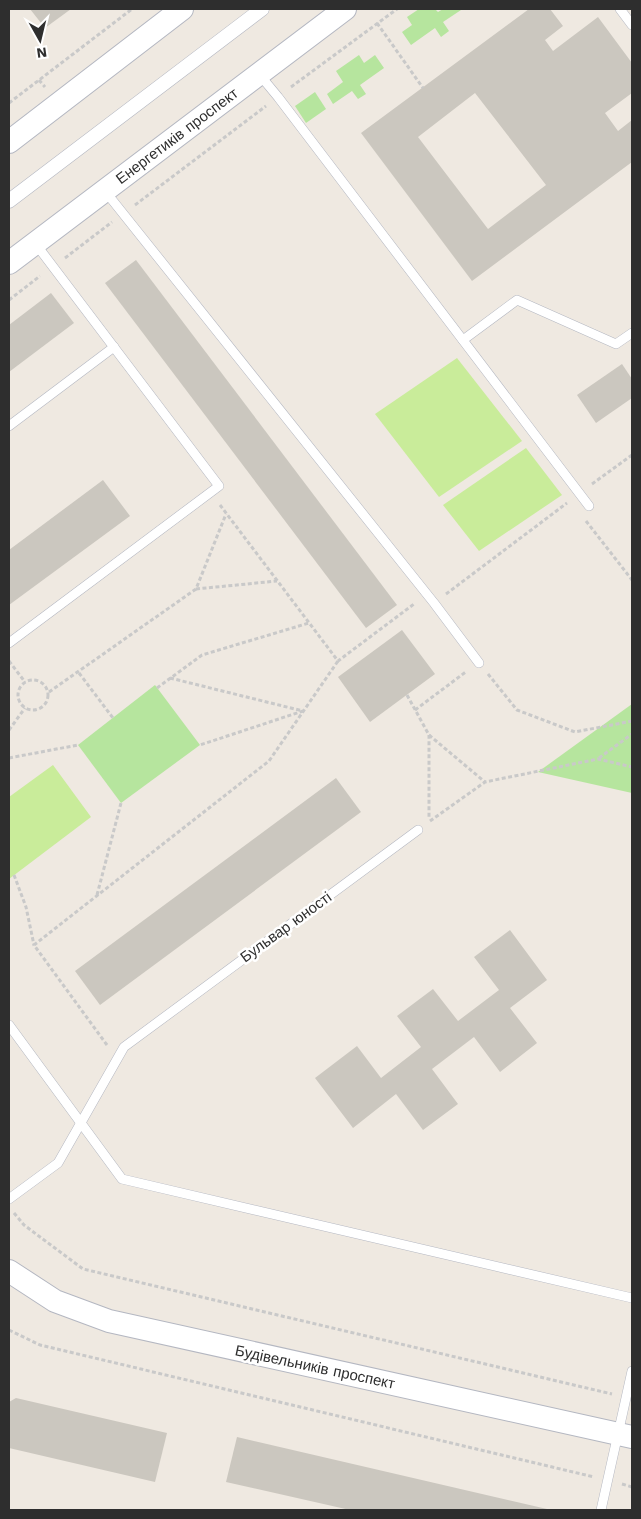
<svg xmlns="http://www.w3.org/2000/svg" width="641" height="1519" font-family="'Work Sans',sans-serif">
  <rect width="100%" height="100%" fill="#efe9e1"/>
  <g fill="#b6e59e">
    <polygon points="419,9 435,9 438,12 443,9 461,10 443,22 449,31 441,37 435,28 411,45 402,32 412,25 407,17"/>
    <polygon points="359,55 364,63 375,55 384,68 360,85 366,94 358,99 352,91 333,104 327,94 343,82 336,71"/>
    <polygon points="315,92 326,109 306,123 295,106"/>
    <polygon points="155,685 200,745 121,803 78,745"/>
    <polygon points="632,704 632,793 538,772"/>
  </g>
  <g fill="#c9ec9a">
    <polygon points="457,358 522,441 439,497 375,414"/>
    <polygon points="526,448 562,495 479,551 443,505"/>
    <polygon points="53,765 91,817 9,879 9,797"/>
  </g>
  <g fill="#cbc7bf" fill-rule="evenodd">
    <polygon points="30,9 71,9 45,28"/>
    <path d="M529,9H550L563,26L545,40L553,51L598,17L632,63V93L605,113L618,131L632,120V162L472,281L361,133ZM475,93L546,185L488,229L418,137Z"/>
    <polygon points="136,260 397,605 366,628 105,283"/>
    <polygon points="51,293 74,323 9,372 9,325"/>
    <polygon points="622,364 632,379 632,398 596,423 577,395"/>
    <polygon points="103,480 130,516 9,605 9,550"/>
    <polygon points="402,630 435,674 370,722 338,677"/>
    <polygon points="336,778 361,812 100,1005 75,971"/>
    <polygon points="510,930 547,980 510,1008 537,1043 500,1072 474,1037 432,1069 458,1104 423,1130 396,1094 353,1128 315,1078 357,1046 381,1078 421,1047 397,1016 433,989 458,1021 499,990 474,957"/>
    <polygon points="16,1398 167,1433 155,1482 9,1448 9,1402"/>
    <polygon points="237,1437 547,1509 547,1510 350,1510 226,1482"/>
  </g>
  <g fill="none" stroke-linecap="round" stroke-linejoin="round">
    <defs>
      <g id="service">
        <polyline points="620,9 632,25"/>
        <polyline points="259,74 278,97 589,506"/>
        <polyline points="105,191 434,603 479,663"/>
        <polyline points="463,340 517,300 616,344 632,333"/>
        <polyline points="9,426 114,347"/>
        <polyline points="9,643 219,486 35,243"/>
        <polyline points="9,1025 122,1179 632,1298"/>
        <polyline points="9,1199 58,1163 124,1047 418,830"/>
        <polyline points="601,1510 632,1371"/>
      </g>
      <polyline id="pedestrian" points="9,201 262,9"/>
      <g id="tertiary">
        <polyline points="9,142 182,9"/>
        <polyline points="9,263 345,9"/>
        <polyline points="9,1271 55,1301 109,1321 632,1437"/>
      </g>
    </defs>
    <use href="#service" stroke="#b4b7c1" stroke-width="10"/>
    <use href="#pedestrian" stroke="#b4b7c1" stroke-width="15"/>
    <use href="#tertiary" stroke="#b4b7c1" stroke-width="24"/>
    <g stroke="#c9c9c9" stroke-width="3" stroke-dasharray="4 2.5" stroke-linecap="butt">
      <polyline points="377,23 423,88"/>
      <polyline points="39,80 45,87"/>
      <polyline points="291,87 397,9"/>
      <polyline points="9,103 132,9"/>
      <polyline points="135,205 266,106"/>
      <polyline points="65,258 112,222"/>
      <polyline points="9,300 40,276"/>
      <polyline points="592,484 632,455"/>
      <polyline points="220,505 338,661 414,604"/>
      <polyline points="586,521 632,580"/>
      <polyline points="196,589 277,581"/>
      <polyline points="446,594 567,503"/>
      <polyline points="9,661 25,682"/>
      <polyline points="79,673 113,718"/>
      <polyline points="488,674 517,710 575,732 632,721"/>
      <polyline points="170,678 303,711 200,745"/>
      <circle cx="33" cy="695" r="15"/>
      <polyline points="157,688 202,655 309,623"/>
      <polyline points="49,692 196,589 226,514"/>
      <polyline points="407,695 429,735 429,819"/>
      <polyline points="415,710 467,671"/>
      <polyline points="9,730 25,708"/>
      <polyline points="429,735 485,782"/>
      <polyline points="9,758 78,745"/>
      <polyline points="599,758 632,734"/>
      <polyline points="430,821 485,782 598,759 632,767"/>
      <polyline points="14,875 26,907 34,945"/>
      <polyline points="97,895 121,803"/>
      <polyline points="107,1045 34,945 269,761 338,661"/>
      <polyline points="14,1213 24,1225 83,1269 612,1394"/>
      <polyline points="9,1330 40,1345 594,1477"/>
      <polyline points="622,1484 632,1487"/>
    </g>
    <use href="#service" stroke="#fff" stroke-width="9"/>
    <use href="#pedestrian" stroke="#fff" stroke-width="14"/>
    <use href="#tertiary" stroke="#fff" stroke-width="22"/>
  </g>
  <g text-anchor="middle" stroke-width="5" stroke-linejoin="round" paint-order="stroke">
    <g font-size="15" fill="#2e2e2e" stroke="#fff">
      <text transform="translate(177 136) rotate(-37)" y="5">Енергетиків проспект</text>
      <text transform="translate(286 927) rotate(-36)" y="5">Бульвар юності</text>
      <text transform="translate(315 1367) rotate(12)" y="5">Будівельників проспект</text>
    </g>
  </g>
  <rect width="641" height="1519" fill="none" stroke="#2e2e2e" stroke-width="20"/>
  <g transform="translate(40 40) rotate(172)" stroke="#ffffff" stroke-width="4" paint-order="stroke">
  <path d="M0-4L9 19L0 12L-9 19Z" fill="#2e2e2e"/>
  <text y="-8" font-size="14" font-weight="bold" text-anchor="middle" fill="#2e2e2e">N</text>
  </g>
</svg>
